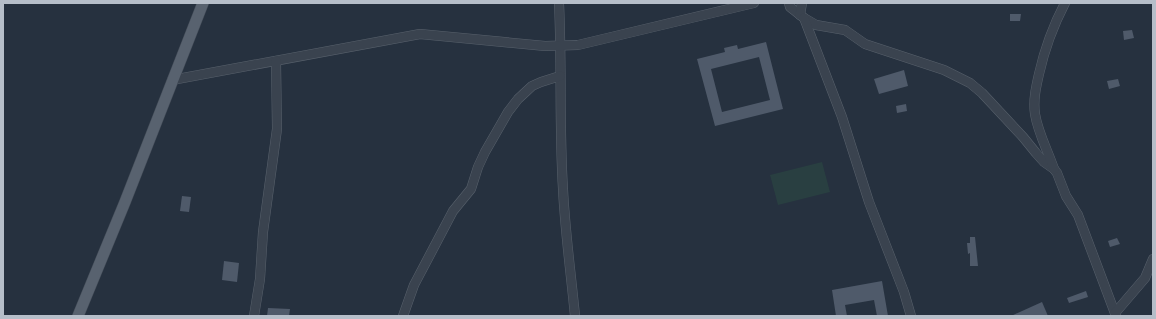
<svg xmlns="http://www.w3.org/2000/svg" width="1156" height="319" font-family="Helvetica,sans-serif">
  <rect width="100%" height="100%" fill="#26313f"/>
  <polygon fill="#293f41" points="822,162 830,192 778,205 770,175"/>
  <g fill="#4f5a6a" fill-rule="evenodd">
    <polygon points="1010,14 1021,14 1020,21 1010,21"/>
    <polygon points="1132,30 1134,38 1124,40 1123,31"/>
    <path d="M766,42L783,109L715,126L697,59L725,52L724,48L737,45L738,49ZM759,57L770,100L722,112L711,69Z"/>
    <polygon points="904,70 908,86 879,94 874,79"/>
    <polygon points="1118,79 1120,86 1109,89 1107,81"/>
    <polygon points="906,104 907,111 897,113 896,106"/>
    <polygon points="182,196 191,197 189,212 180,211"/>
    <polygon points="970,237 975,237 978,266 970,266 970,253 968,254 967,243 970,243"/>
    <polygon points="1117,238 1120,244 1110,247 1108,241"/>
    <polygon points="224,261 239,263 237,282 222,280"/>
    <polygon points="882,281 888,316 877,316 874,300 845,305 847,316 836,316 832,290"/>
    <polygon points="1086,291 1088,297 1069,303 1067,298"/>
    <polygon points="1042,302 1048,316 1011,316"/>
    <polygon points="268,308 290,309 289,316 267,316"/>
  </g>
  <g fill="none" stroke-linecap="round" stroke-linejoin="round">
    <defs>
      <g id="minor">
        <path d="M559,3C562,65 559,127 563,189C565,231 571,274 575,316"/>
        <polyline points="789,3 790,7 804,18 816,25 845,30 865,44 944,70 970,83 982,93 1023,137 1036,153 1044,162 1054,169 1057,173 1066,196 1078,215 1116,316"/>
        <polyline points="800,15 802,3"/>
        <polyline points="804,18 842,117 869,202 904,292 911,316"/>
        <polyline points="172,80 420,34 545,46 578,45 754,3"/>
        <path d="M1054,169C1048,151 1038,133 1035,114C1033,100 1036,87 1039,74C1045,47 1052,28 1065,3"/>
        <polyline points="1115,313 1145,278 1153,259"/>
        <polyline points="254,316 260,279 263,232 277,129 276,61"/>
        <polyline points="403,316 414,285 453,211 471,189 478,167 485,152 508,112 518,99 532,86 541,82 560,76"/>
      </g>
      <polyline id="major" points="78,316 125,202 203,3"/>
    </defs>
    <use href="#minor" stroke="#58616c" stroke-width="10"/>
    <use href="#major" stroke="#434c58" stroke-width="12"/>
    <use href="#minor" stroke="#3a434f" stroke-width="9"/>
    <use href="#major" stroke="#58626f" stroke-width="11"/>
  </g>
  <rect width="1156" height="319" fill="none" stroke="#b6bec9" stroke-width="8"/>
</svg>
